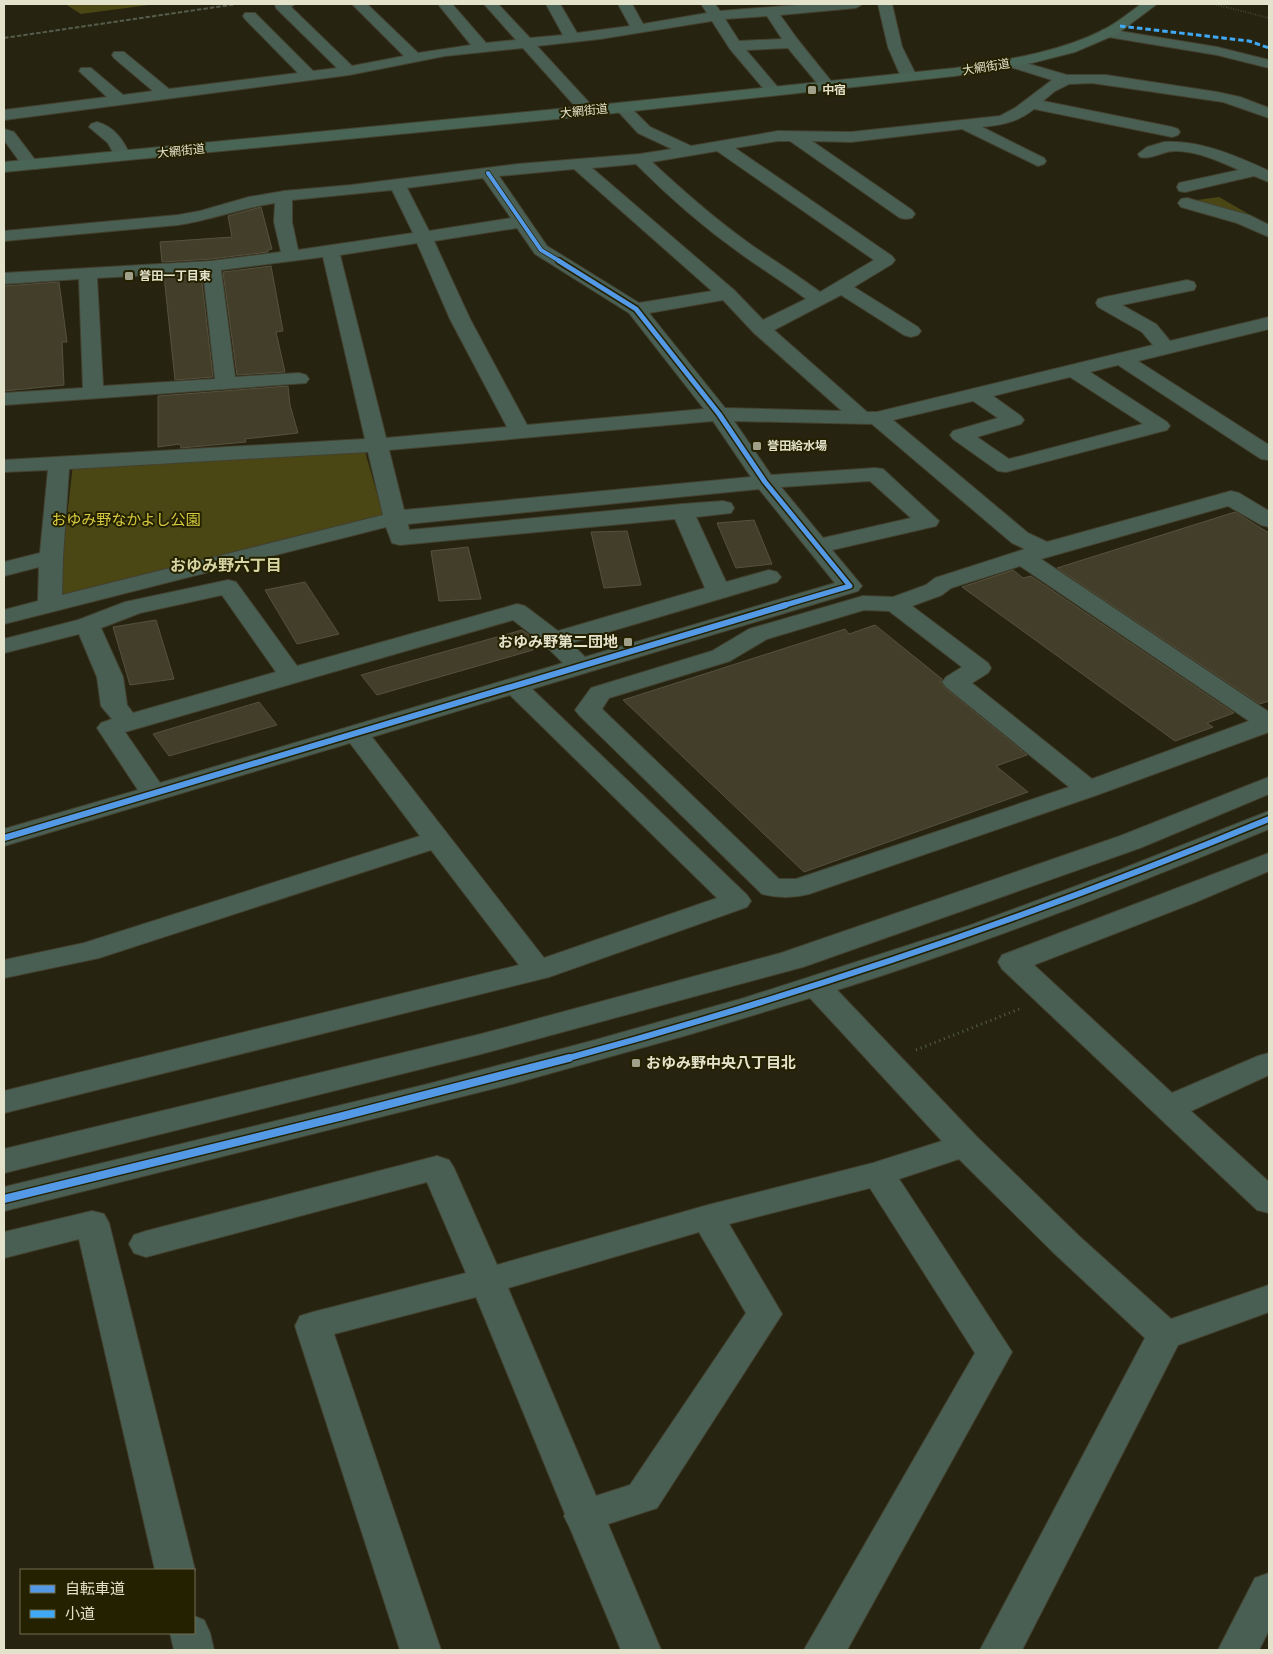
<svg xmlns="http://www.w3.org/2000/svg" width="1273" height="1654" font-family="Poppins,'Noto Sans JP',sans-serif">
  <rect width="100%" height="100%" fill="#262410"/>
  <g fill="#4b4715">
    <polygon points="65,4 156,4 81,14"/>
    <polygon points="1219,197 1252,216 1244,218 1190,201"/>
    <polygon points="364,448 384,518 58,597 73,464"/>
  </g>
  <g fill="#423e2a" stroke="#55513f">
    <polygon points="261,207 272,249 268,250 268,252 211,259 162,262 160,242 232,237 228,216"/>
    <polygon points="271,266 283,331 276,332 285,372 237,375 223,272"/>
    <polygon points="201,274 213,377 175,380 164,276"/>
    <polygon points="59,282 67,342 62,342 64,385 4,391 4,286"/>
    <polygon points="288,386 290,405 298,433 245,439 246,442 181,448 180,444 158,447 158,396"/>
    <polygon points="1235,512 1269,533 1269,701 1260,704 1057,568"/>
    <polygon points="754,520 772,564 736,568 717,523"/>
    <polygon points="627,531 641,585 604,588 591,532"/>
    <polygon points="468,547 481,599 439,601 431,551"/>
    <polygon points="1013,570 1023,578 1031,576 1234,713 1207,723 1213,727 1175,741 962,587"/>
    <polygon points="305,582 339,634 297,644 265,590"/>
    <polygon points="156,620 174,679 130,685 113,627"/>
    <polygon points="875,625 942,679 940,682 945,688 1027,755 996,766 1028,792 804,872 623,700 845,629 849,634"/>
    <polygon points="522,630 529,635 533,650 377,695 361,675"/>
    <polygon points="259,702 277,725 169,756 153,734"/>
  </g>
  <g fill="none" stroke-linecap="round" stroke-linejoin="round">
    <defs>
      <g id="minor">
        <path d="M275,4H295L291,7L352,66L404,56L352,4H367L418,53L471,45L438,4H452L486,43L516,40L484,4H498L530,38L563,35L546,4H560L577,33L630,26L618,4H632L643,24L707,13L701,4H715L720,11L810,4H863L856,8L780,15L798,40L835,86L832,89H822L788,48L746,50L781,91L778,94H768L730,49L712,21L600,39L537,46L594,108L596,111L594,114H582L523,48L445,56L349,75L4,120V110L107,97L79,71L81,68H91L123,95L153,91L114,58L112,55L114,52H124L169,89L298,73L245,19L243,16L245,13H255L313,71L337,68L276,8ZM767,16L782,39L739,41L725,19Z"/>
        <polygon points="878,4 892,4 902,47 917,77 914,80 904,80 901,77 888,47"/>
        <polygon points="1107,29 1217,47 1269,60 1269,68 1217,55 1102,36 1100,33 1102,30"/>
        <path d="M1012,59L1067,75H1106L1217,92L1240,97L1269,108V118L1223,102L1092,83L1069,84L1055,91L1043,101L1172,127L1178,129L1180,132L1178,135L1172,137L1034,109C1018,122 1003,125 982,127L1044,158L1046,161L1044,164L1038,166L962,129L851,142L812,141L912,210L915,214L912,218L906,219L900,218L790,141H778L735,148L892,256L895,260L892,264L854,287L918,327L921,331L918,335L911,337L904,335L841,295L774,330L867,412H877L1153,345L1142,332L1098,307L1096,303L1098,299L1105,297L1187,280L1194,282L1196,286L1194,290L1122,305L1156,324L1170,341L1269,317V329L1138,361L1269,445V460L1261,459L1118,365L1090,372L1167,422L1170,426L1167,430L1006,472L998,471L953,439L950,435L953,431L998,418L973,401L893,420L1028,533L1047,542L1231,491L1239,493L1269,511V527L1261,525L1228,506L1041,559L1269,712V732L1097,795L809,894C794,898 777,898 762,894L579,715L575,710L591,688L712,651L749,629L863,596L893,597L926,585L935,578L1025,549L1012,543L872,424L734,421L771,475L875,468L883,469L939,521L936,526L832,550L862,586L858,591L532,689L747,895L751,901L747,907L549,977L4,1113V1091L519,965L431,850L99,958L4,978V960L84,943L420,836L350,743L4,846V829L138,790L97,728L101,723L112,719L101,706L97,677L79,634L4,653V639L78,620L125,602L228,580L236,582L297,666L517,604L525,606L558,631L705,588L675,519L400,545L392,543L386,527L4,624V610L38,601L39,567L4,576V562L40,553L48,470L4,472V460L365,439L323,257L221,270L235,377L299,373L306,375L309,379L306,383L4,405V393L83,388L79,279L4,284V273L211,261L281,252L274,222L275,203C242,208 211,220 178,225L4,241V231L178,215L200,211L249,197L284,191L351,185L518,164L640,154L672,149L638,133L614,107L617,104H627L650,127L691,146L778,131L851,132L1000,116L1015,108L1052,80L1007,66L1005,63L1007,60ZM717,151L874,260L820,292C797,275 773,260 750,244C715,219 683,191 652,162ZM636,164C668,196 701,225 737,251C760,268 784,282 806,299L763,320L734,290L592,168ZM574,169L712,291L639,303L547,246L499,176ZM483,178L511,218L429,231L407,188ZM392,190L413,233L298,250L292,222V200ZM517,228L535,254L629,313L704,409L527,425L470,319L434,241ZM417,243L450,319L507,427L386,438L340,255ZM203,272L215,379L103,386L97,278ZM723,300L754,333L842,411L725,408L649,313ZM1070,377L1143,424L1009,459L977,437L1021,424L1024,420L1021,416L993,396ZM713,421L751,477L404,510L389,450ZM368,452L383,515L62,595L63,557L69,469ZM870,481L911,518L823,538L781,487ZM759,489L835,583L585,657L571,643L777,582L781,577L777,572L769,570L726,582L696,517L731,513L734,508L731,503L723,501L682,504L409,530L408,524ZM1020,566L1249,721L1092,779L972,683L988,673L991,668L988,663L912,606L942,595L951,588ZM222,595L276,672L133,713L127,705L123,677L101,628L140,613ZM864,610L889,611L962,667L946,677L942,682L946,687L1069,787L796,879H779L602,709L609,698L730,661L767,639ZM513,620L545,645L563,663L160,783L125,732ZM510,695L717,898L544,958L372,737Z"/>
        <path d="M97,122C115,127 124,141 131,157L129,160H117L108,143L89,127L91,124Z"/>
        <polygon points="4,129 14,132 39,165 37,169 25,169 4,140"/>
        <path d="M1164,142C1200,140 1237,156 1269,171V182L1254,176L1185,192L1179,191L1177,187L1179,183L1239,170C1219,161 1197,151 1175,151C1162,151 1152,160 1140,157L1138,154L1147,147Z"/>
        <polygon points="1187,198 1249,215 1269,225 1269,237 1237,223 1181,207 1178,203 1181,199"/>
        <polygon points="1269,777 1269,794 1140,848 803,967 481,1054 4,1173 4,1149 481,1034 781,953 1120,836"/>
        <path d="M1269,811V829C1127,888 984,944 837,990L977,1137L1079,1236L1171,1319L1269,1285V1312L1178,1345L1022,1650H980L1145,1338L1055,1254L959,1159L899,1179L1012,1352L847,1650H804L975,1353L870,1188L729,1224L782,1314L657,1508L608,1524L661,1650H621L570,1528L564,1516L565,1514L476,1297L334,1334L441,1650H400L295,1326L300,1316L313,1312L466,1273L427,1182L146,1257L134,1253L129,1244L134,1235L146,1231L437,1156L449,1160L454,1168L497,1265L708,1205L873,1163L942,1141L810,998L691,1034L512,1084L4,1211V1187L428,1084L595,1040L744,998L968,926L1114,872ZM699,1232L746,1313L630,1485L596,1496L508,1288Z"/>
        <polygon points="1269,853 1269,871 1196,902 1034,965 1172,1093 1258,1056 1269,1053 1269,1075 1191,1111 1269,1182 1269,1213 1257,1210 1002,969 998,962 1002,955"/>
        <polygon points="92,1211 104,1214 109,1223 195,1570 194,1572 194,1570 155,1570 79,1239 4,1258 4,1232"/>
        <polygon points="1269,1573 1269,1630 1259,1650 1218,1650 1255,1578"/>
        <polygon points="194,1616 204,1620 210,1633 214,1650 174,1650 170,1633 194,1633"/>
      </g>
      <path id="major" d="M1141,4H1157L1117,34L1075,52L1032,63L955,76L588,116L4,172V162L588,106L955,68C1005,60 1058,53 1103,30C1117,23 1129,13 1141,4Z"/>
    </defs>
    <use href="#minor" stroke="#43412f" stroke-width="2"/>
    <use href="#major" stroke="#43412f" stroke-width="2"/>
    <polyline stroke="#545f51" stroke-width="2" stroke-dasharray="0.5 2" stroke-linecap="butt" points="1214,4 1269,18"/>
    <polyline stroke="#545f51" stroke-width="3" stroke-dasharray="1 4" stroke-linecap="butt" points="916,1050 1022,1008"/>
    <use href="#minor" fill="#4a5f53" fill-rule="evenodd"/>
    <use href="#major" fill="#496555" fill-rule="evenodd"/>
    <polyline stroke="#555c4d" stroke-width="2" stroke-dasharray="4.5 2" stroke-linecap="butt" points="4,38 237,4"/>
    <polyline stroke="#3fa9f5" stroke-width="3" stroke-dasharray="5.5 3" stroke-linecap="butt" points="1120,26 1249,41 1269,48"/>
    <defs>
      <polyline id="cycleway-far3" points="488,173 541,250 561,262"/>
      <polyline id="cycleway-far2" points="559,261 636,309 719,414 765,482 850,586 782,606"/>
      <g id="cycleway-far1">
        <polyline points="4,838 786,605"/>
        <path d="M565,1059C805,994 1039,914 1269,819"/>
      </g>
      <polyline id="cycleway" points="4,1199 343,1116 569,1058"/>
    </defs>
    <use href="#cycleway-far3" stroke="#242100" stroke-width="5.5"/>
    <use href="#cycleway-far2" stroke="#242100" stroke-width="8"/>
    <use href="#cycleway-far1" stroke="#242100" stroke-width="9"/>
    <use href="#cycleway" stroke="#242100" stroke-width="11"/>
    <use href="#cycleway-far3" stroke="#5399e6" stroke-width="4"/>
    <use href="#cycleway-far2" stroke="#5399e6" stroke-width="5"/>
    <use href="#cycleway-far1" stroke="#5399e6" stroke-width="6"/>
    <use href="#cycleway" stroke="#5399e6" stroke-width="8"/>
  </g>
  <g fill="#a1a089" stroke="#242100" stroke-width="2">
    <rect x="807" y="85" width="10" height="10" rx="2.5"/>
    <rect x="124" y="271" width="10" height="10" rx="2.5"/>
    <rect x="752" y="441" width="10" height="10" rx="2.5"/>
    <rect x="623" y="637" width="10" height="10" rx="2.5"/>
    <rect x="631" y="1058" width="10" height="10" rx="2.5"/>
  </g>
  <g text-anchor="middle" stroke-width="4" stroke-linejoin="round" paint-order="stroke">
    <g font-size="12" fill="#e3e2ca" stroke="#242100">
      <text transform="translate(986 67) rotate(-9)" y="4">大網街道</text>
      <text transform="translate(584 111) rotate(-6)" y="4">大網街道</text>
      <text transform="translate(181 151) rotate(-6)" y="4">大網街道</text>
    </g>
    <g font-size="12" font-weight="bold" fill="#e3e2ca" stroke="#242100" text-anchor="start">
      <text x="822" y="94">中宿</text>
      <text x="139" y="280">誉田一丁目東</text>
      <text x="767" y="450">誉田給水場</text>
    </g>
    <g font-size="15" fill="#d7cb3f" stroke="#242100">
      <text x="126" y="525">おゆみ野なかよし公園</text>
    </g>
    <g font-size="15" font-weight="bold" fill="#e3e2ca" stroke="#242100" text-anchor="end">
      <text x="618" y="647">おゆみ野第二団地</text>
      <text x="646" y="1068" text-anchor="start">おゆみ野中央八丁目北</text>
    </g>
    <g font-size="16" font-weight="bold" fill="#d8d5a4" stroke="#242100">
      <text x="226" y="571">おゆみ野六丁目</text>
    </g>
  </g>
  <rect width="1273" height="1654" fill="none" stroke="#e3e2ca" stroke-width="10"/>
  <rect x="20" y="1569" width="175" height="65" fill="#242100" stroke="#706e51"/>
  <rect x="30" y="1585" width="25" height="8" fill="#5399e6" stroke="#706e51"/>
  <text x="65" y="1594" font-size="15" fill="#e3e2ca">自転車道</text>
  <rect x="30" y="1610" width="25" height="8" fill="#3fa9f5" stroke="#706e51"/>
  <text x="65" y="1619" font-size="15" fill="#e3e2ca">小道</text>
</svg>
